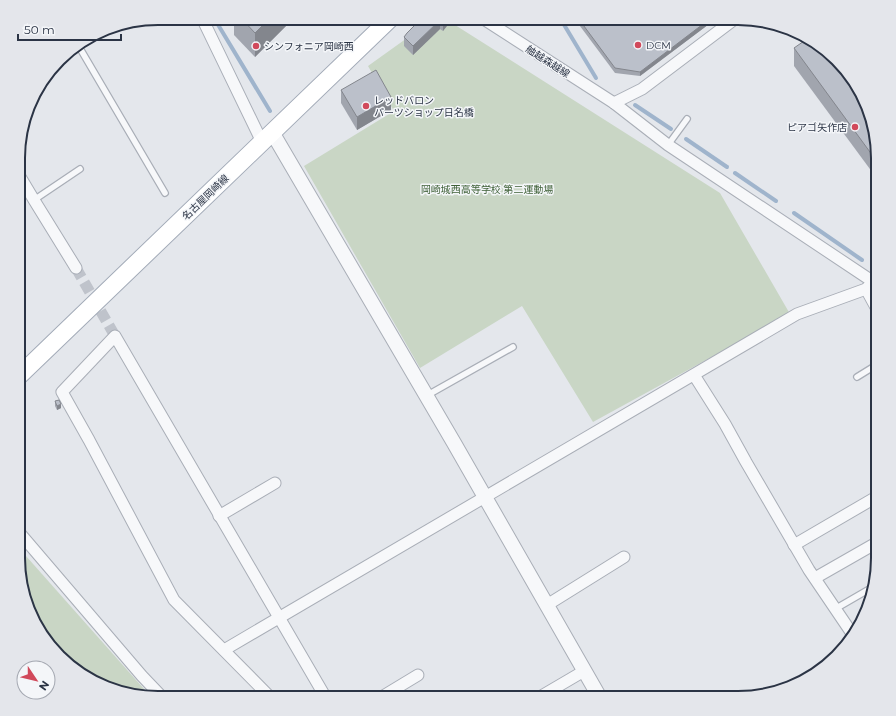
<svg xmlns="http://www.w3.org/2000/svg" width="896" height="716" font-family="Montserrat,'Noto Sans JP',sans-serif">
  <rect width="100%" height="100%" fill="#e4e7ec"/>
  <g fill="#c9d6c5">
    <polygon points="435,18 444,18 720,193 790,314 593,422 522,306 420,368 304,166 394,111 368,66"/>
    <polygon points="18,547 152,698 104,687 66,663 32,620 18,567"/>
  </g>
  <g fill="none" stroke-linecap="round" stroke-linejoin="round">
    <g stroke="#9fb4cc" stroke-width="4">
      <polyline points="214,18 270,111"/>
      <polyline points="560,18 596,78"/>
      <polyline points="635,105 671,129"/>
      <polyline points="686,139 727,167"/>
      <polyline points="735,173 776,201"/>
      <polyline points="794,213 862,260"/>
    </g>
    <polyline stroke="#bfc3cb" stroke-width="11" stroke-dasharray="11 5.5" stroke-linecap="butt" points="76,268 115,336"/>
    <defs>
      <g id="service">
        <polyline points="78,45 165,193"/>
        <polyline points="668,145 687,119"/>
        <polyline points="34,200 80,169"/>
        <polyline points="857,377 878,364"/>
        <polyline points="426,396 513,347"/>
        <polyline points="835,609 873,587"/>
      </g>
      <g id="minor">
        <polyline points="202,18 262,142"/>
        <polyline points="482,18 614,103 668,145 878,285"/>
        <polyline points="614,103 642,89 736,18"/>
        <polyline points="19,175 34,200 76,268"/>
        <polyline points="866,289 878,311"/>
        <polyline points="694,375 725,424 746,462 809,570 853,635"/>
        <polyline points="219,516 275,483"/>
        <polyline points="18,531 142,676 163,698"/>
        <polyline points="794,545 878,496"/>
        <polyline points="815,578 878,542"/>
        <polyline points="547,605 624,557"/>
        <polyline points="224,650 797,314 866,289 873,282"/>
        <polyline points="271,698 174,600 89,440 62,392 115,336 326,698"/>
        <polyline points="380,698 418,675"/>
        <polyline points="538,698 584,671"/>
      </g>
      <polyline id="tertiary" points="272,132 454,443 600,698"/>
      <polyline id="primary" points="19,376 391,18"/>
    </defs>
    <use href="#service" stroke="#a9aeb7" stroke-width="8"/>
    <use href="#minor" stroke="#a9aeb7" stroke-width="13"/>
    <use href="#tertiary" stroke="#a9aeb7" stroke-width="16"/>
    <use href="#primary" stroke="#a3abb8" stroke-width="19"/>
    <use href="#service" stroke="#f7f8fa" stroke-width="5.5"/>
    <use href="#minor" stroke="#f7f8fa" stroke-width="11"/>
    <use href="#tertiary" stroke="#f7f8fa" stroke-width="14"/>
    <use href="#primary" stroke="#fff" stroke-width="17"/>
  </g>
  <g fill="#a1a5ae">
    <polygon points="234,18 294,18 255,57 234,35"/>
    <polygon points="313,18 322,18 316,23"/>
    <polygon points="422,18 450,18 450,22 443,31 440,29 413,55 404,46 404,37"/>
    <polygon points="574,18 717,18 640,76 615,73"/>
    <polygon points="794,48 878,158 878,180 794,66"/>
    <polygon points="341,90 391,110 357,130 341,103"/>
    <polygon points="55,401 61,408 57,410 55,406"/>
  </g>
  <g fill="#83868d">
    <polygon points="270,18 294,18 255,57 255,33"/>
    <polygon points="316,18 322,18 316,23"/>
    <polygon points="447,18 450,18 450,22 443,31 443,22"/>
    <polygon points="711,18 717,18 640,76 640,72"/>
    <polygon points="440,20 440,29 413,55 413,46"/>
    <polygon points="391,97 391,110 357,130 357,117"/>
    <polygon points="61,404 61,408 57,410 57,406"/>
  </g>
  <g fill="#bbc0ca" stroke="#83868d">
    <polygon points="241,18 270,18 255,33"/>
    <polygon points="422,18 447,18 443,22 440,20 413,46 404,37 407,33"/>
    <polygon points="578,18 711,18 640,72 615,68"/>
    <polygon points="807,39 830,53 864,96 878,158 878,163 794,48"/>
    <polygon points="376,70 391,97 357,117 341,90"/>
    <polygon points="59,400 61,404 57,406 55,401"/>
  </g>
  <g fill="#d1495b" stroke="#f4f6f9" stroke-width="1.5">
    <circle cx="638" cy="45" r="4"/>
    <circle cx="256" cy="46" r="4"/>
    <circle cx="366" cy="106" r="4"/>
    <circle cx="855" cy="127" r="4"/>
  </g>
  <g text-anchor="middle" stroke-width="3" stroke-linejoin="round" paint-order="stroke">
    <g font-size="10" fill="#2b3445" stroke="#f4f6f9" text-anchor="start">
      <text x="646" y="49">DCM</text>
      <text x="264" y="50">シンフォニア岡崎西</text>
      <text x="374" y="104">レッドバロン<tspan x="374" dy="12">パーツショップ日名橋</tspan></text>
      <text x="847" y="131" text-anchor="end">ピアゴ矢作店</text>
    </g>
    <g font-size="10" fill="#2b3445" stroke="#f4f6f9">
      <text transform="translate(548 61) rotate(33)" y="4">舳越森越線</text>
      <text transform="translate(205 197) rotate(-44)" y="4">名古屋岡崎線</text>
    </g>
    <g font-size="10" fill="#3f6138" stroke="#f4f6f9">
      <text x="487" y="193">岡崎城西高等学校 第二運動場</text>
    </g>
  </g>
  <path d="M0 0H896V716H0ZM158 25H738A133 133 0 0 1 871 158V558A133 133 0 0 1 738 691H158A133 133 0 0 1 25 558V158A133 133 0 0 1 158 25Z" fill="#e4e6eb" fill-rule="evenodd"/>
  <path fill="none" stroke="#2b3445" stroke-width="2" d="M158 25H738A133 133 0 0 1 871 158V558A133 133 0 0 1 738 691H158A133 133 0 0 1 25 558V158A133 133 0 0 1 158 25Z"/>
  <g transform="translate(36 680) rotate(125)"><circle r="19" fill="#f4f6f9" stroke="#a4a8b1"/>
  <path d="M0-3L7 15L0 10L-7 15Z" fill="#d1495b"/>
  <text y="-6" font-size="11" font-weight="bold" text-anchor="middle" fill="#2b3445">N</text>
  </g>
  <path d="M18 34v6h103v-6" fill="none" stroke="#2b3445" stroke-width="2"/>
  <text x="24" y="34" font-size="12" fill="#2b3445" stroke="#f4f6f9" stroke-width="3" paint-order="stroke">50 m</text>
</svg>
